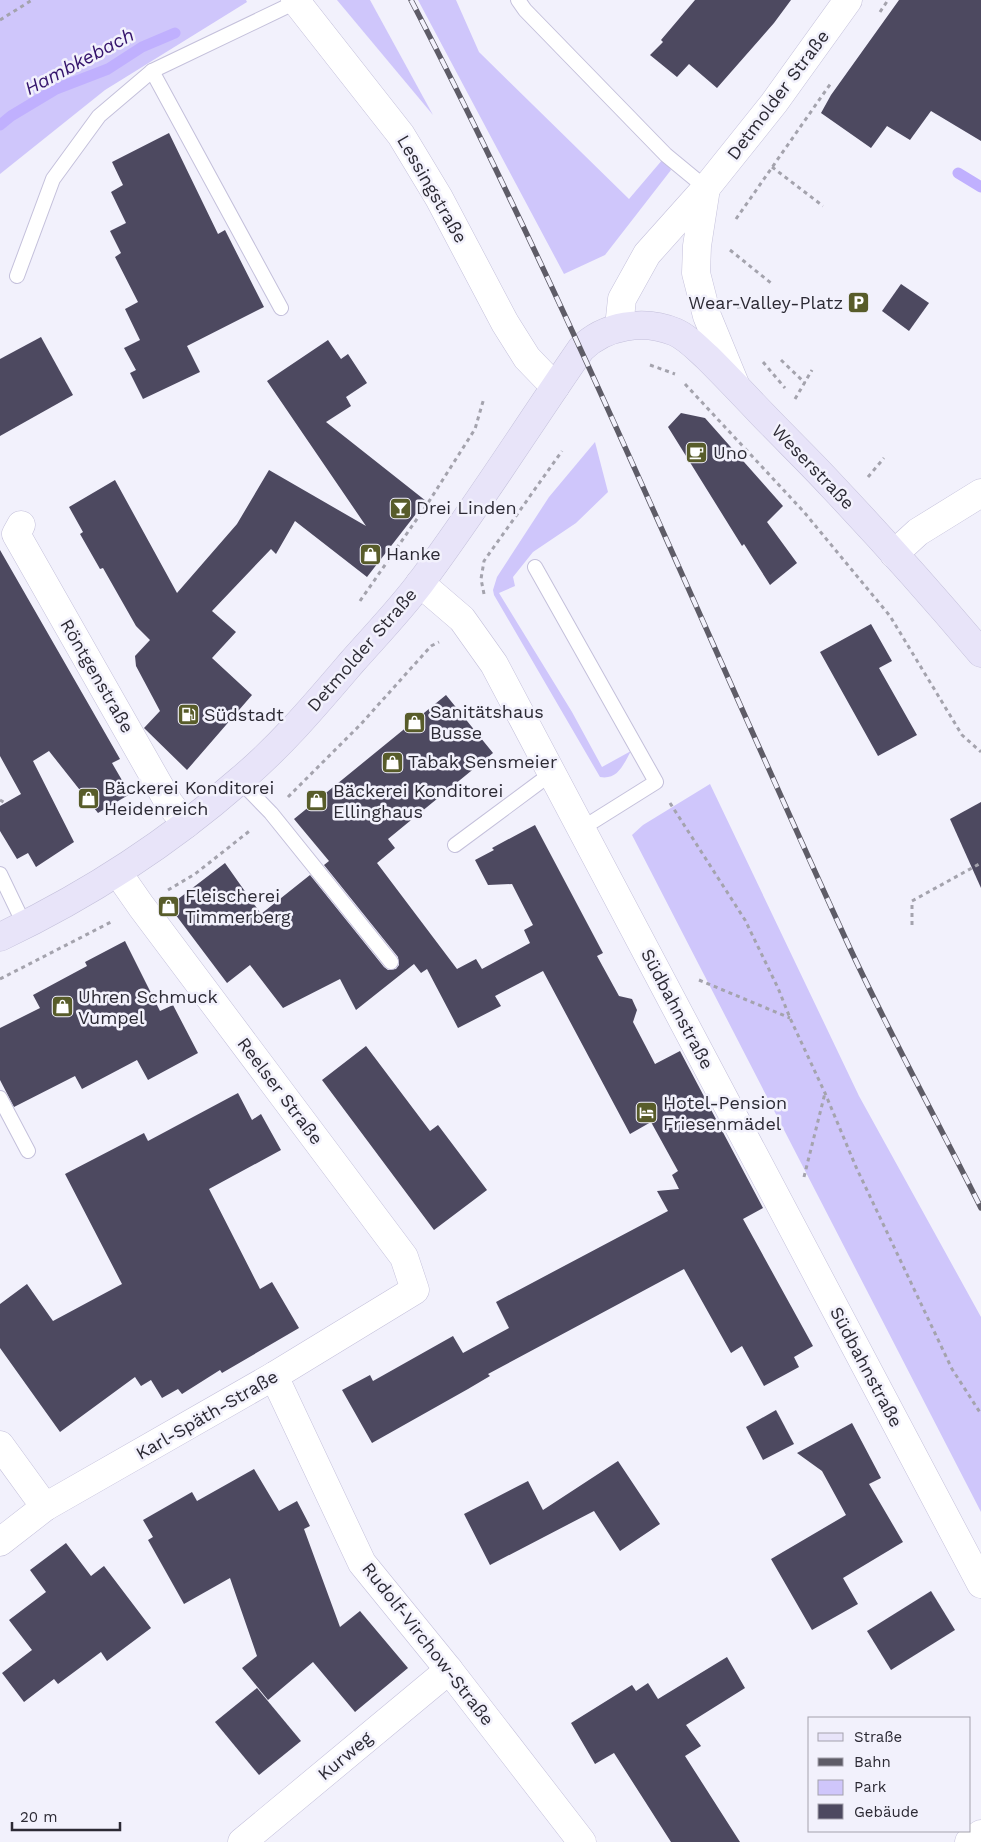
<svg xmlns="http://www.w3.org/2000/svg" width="981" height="1842" font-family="'Work Sans',sans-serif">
  <rect width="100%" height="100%" fill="#f2f1fc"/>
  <g fill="#cfc6fb">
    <polygon points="0,0 246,0 247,2 105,90 0,174"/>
    <polygon points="337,0 370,0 433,115"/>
    <polygon points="418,0 456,0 479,52 629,199 663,159 671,170 605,255 564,274"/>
    <path d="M595,442L608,492L576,523L533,552L513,577L515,586L499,593L572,712L602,767L631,751C623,765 618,780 600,777L494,595L493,590L497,577L549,497Z"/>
    <polygon points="710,784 859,1096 981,1317 981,1512 632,835 643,825"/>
  </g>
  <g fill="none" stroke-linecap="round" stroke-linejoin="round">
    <g stroke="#c0b0fe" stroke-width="11">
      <polyline points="0,125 11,116 56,89 108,69 142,47 175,33"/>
      <polyline points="958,173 981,187"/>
    </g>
  </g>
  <g fill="#4d4960">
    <polygon points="695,0 791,0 774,23 717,88 689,64 677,77 650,55 663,42 661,40"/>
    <polygon points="899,0 981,0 981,141 931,111 910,140 887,126 871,148 821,113 831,95"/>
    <polygon points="169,133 218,234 225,230 264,307 187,346 200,372 143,399 130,373 136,370 124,348 140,340 125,309 138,302 115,257 121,253 110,231 126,223 111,192 123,185 112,162"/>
    <polygon points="901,284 929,303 909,331 882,311"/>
    <polygon points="41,337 73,395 0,436 0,359"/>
    <polygon points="328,340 341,359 348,354 367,383 346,397 351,406 326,422 426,501 367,577 295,521 276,554 271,549 212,611 236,632 212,658 252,695 187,770 144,728 160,711 136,666 135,656 150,640 136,626 103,568 100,569 80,534 83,532 69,507 115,480 177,593 237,524 269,470 366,526 267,381"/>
    <polygon points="681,413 705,418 783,506 767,522 797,563 770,585 744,544 742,546 668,427"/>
    <polygon points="0,550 120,759 112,763 130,794 98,813 49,751 33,761 74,842 36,867 28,853 17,859 0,831 0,806 21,794 0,756"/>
    <polygon points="871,624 892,661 879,668 917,735 878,756 820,652"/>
    <polygon points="446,695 493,753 388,839 395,848 377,863 457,969 476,959 482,969 530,943 524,930 533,925 512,884 488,885 475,860 494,850 492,848 535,825 603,953 597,956 619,996 632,999 637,1010 633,1022 655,1064 680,1051 763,1208 743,1219 813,1346 794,1357 799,1367 764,1386 742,1346 731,1353 684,1269 488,1374 490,1376 468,1389 372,1443 342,1390 370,1375 373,1381 453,1336 463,1353 509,1328 496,1302 668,1211 657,1191 679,1189 672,1175 678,1171 651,1122 630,1134 543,971 495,996 501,1006 458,1028 427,969 421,973 414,964 356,1010 340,979 283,1008 250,965 227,983 169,906 225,863 261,914 310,875 384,967 388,970 396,969 399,965 398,957 324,865 329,861 294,819"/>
    <polygon points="981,802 981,888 950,819"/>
    <polygon points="125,941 160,1011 173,1005 198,1053 148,1080 137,1060 82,1089 75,1076 14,1107 0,1080 0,1028 40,1008 33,995 87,966 85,962"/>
    <polygon points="366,1046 430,1131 438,1125 487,1190 434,1230 322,1080"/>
    <polygon points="238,1093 252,1120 261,1114 281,1150 209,1189 260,1289 272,1282 299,1328 222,1373 220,1370 182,1394 178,1389 162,1398 151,1380 141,1386 135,1377 60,1432 0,1348 0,1304 27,1284 53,1321 122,1284 65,1174 144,1133 148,1141"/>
    <polygon points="776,1410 794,1444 763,1460 746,1427"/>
    <polygon points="852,1423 881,1478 869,1484 903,1542 843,1578 858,1604 812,1630 771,1559 846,1515 822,1471 797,1453"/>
    <polygon points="618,1461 660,1524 620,1551 594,1511 490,1565 464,1514 528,1481 543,1510"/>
    <polygon points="254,1469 279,1511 297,1501 310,1526 304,1529 340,1627 360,1611 408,1668 355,1712 313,1662 268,1700 242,1668 257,1656 230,1578 184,1604 148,1540 153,1537 143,1520 192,1492 197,1501"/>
    <polygon points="66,1543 91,1576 104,1566 151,1628 107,1661 101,1652 58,1684 54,1679 24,1702 2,1673 32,1650 9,1620 46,1592 30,1570"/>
    <polygon points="931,1591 955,1630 891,1670 867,1631"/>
    <polygon points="727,1657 745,1688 686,1725 701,1746 685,1756 740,1842 671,1842 614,1753 595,1764 571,1723 632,1685 636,1691 648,1683 658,1699"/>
    <polygon points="257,1688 301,1741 259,1775 215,1722"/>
  </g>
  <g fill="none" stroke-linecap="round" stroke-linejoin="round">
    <defs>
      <g id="service">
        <polyline points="518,0 525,10 666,155 706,188"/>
        <polyline points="152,71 281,308"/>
        <polyline points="17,276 53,179 99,116 152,71 296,2"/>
        <polyline points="535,567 656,782 581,829"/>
        <polyline points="240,781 271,813 391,962"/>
        <polyline points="455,845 552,773"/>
        <polyline points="0,874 25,926"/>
        <polyline points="0,1098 28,1151"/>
      </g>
      <g id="minor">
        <polyline points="295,0 401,135 439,198 505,323 527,358 555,387"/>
        <polyline points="706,188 697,246 696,273 707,316 735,384"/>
        <polyline points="619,327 622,299 647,254 706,188 774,103 848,0"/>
        <polyline points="21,525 16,534 169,803 186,824"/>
        <polyline points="894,554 918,532 981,493"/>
        <polyline points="420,583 462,619 494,664 981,1584"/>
        <polyline points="274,1376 362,1563 449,1670 582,1842"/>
        <polyline points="0,1445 45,1507"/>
        <polyline points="0,1542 45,1507 274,1376 415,1290 404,1257 141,906 118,873"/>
        <polyline points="242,1842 449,1670"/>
        <polyline points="969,1842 981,1834"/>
      </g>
      <path id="secondary" d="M0,937C86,896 167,844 239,781C281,746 317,703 352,662C375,636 400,610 421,582C477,507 527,427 581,349C605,325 644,319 675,332C687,337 698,349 708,358C727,377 745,396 763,415C786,439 810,462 832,486C883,540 933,596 981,653"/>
    </defs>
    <use href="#service" stroke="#c4c0db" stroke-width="16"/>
    <use href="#minor" stroke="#c4c0db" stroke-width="29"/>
    <use href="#secondary" stroke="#c4c0db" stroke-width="29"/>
    <g stroke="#a4a3ad" stroke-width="3" stroke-dasharray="4 4" stroke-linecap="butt">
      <polyline points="880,12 888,0"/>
      <polyline points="0,20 32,0"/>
      <polyline points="772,167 823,206"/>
      <polyline points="736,219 831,83"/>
      <polyline points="730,250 771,283"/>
      <polyline points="737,307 761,306"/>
      <polyline points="781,360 805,383"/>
      <polyline points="763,362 785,388"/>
      <polyline points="650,365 675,374"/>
      <polyline points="685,384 804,512 890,616 962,735 981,752"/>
      <polyline points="795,399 812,370"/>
      <polyline points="868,477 884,458"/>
      <polyline points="484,594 481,579 484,561 562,451"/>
      <polyline points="360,601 428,503 475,429 484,398"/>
      <polyline points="288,797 361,724 431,646 439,642"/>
      <polyline points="0,800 5,803"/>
      <polyline points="670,803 745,920 778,988 790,1018 825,1093 856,1167 952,1369 981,1414"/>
      <polyline points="168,890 195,874 252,829"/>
      <polyline points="912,925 912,901 981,863"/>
      <polyline points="0,979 113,921"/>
      <polyline points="699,980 790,1018"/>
      <polyline points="804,1177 825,1093"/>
    </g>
    <use href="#service" stroke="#fff" stroke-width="14"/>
    <use href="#minor" stroke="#fff" stroke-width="28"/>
    <use href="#secondary" stroke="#e8e4f9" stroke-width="28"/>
    <defs>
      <path id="rail" d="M411,0C571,308 703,629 848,944C889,1033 937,1120 981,1208"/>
    </defs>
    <use href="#rail" stroke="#5e5c67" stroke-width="5.5"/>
    <use href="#rail" stroke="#f2f1fc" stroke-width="4" stroke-dasharray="11" stroke-linecap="butt"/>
  </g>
  <defs>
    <symbol id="parking-square" viewBox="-11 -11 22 22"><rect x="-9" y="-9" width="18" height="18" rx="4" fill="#585c2a" stroke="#f2f1fc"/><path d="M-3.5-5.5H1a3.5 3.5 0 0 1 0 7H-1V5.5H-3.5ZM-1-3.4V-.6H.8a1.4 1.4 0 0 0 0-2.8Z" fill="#fff"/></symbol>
    <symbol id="cafe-square" viewBox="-11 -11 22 22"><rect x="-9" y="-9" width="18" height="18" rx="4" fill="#585c2a" stroke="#f2f1fc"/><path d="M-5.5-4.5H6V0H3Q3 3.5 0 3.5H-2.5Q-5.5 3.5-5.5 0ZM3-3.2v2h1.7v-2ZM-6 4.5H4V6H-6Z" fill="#fff"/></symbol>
    <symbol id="bar-square" viewBox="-11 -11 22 22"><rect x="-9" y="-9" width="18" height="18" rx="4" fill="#585c2a" stroke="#f2f1fc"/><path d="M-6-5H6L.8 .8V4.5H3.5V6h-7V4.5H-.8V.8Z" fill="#fff"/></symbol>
    <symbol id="shop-square" viewBox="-11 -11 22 22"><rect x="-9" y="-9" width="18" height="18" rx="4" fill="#585c2a" stroke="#f2f1fc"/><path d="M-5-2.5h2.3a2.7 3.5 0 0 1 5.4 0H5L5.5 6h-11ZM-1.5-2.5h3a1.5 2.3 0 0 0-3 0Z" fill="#fff"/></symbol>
    <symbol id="fuel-square" viewBox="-11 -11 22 22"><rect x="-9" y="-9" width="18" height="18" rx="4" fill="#585c2a" stroke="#f2f1fc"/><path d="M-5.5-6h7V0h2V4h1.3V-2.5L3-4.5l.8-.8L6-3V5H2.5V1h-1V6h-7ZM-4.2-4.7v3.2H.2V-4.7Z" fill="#fff"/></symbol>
    <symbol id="hotel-square" viewBox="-11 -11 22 22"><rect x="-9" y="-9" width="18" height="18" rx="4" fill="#585c2a" stroke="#f2f1fc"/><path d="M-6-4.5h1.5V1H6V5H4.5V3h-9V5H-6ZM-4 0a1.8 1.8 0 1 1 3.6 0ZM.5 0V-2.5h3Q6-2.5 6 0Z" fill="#fff"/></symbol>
  </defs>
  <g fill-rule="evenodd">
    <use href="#parking-square" x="846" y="290" width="25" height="25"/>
    <use href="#cafe-square" x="684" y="440" width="25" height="25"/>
    <use href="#bar-square" x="388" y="496" width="25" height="25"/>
    <use href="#shop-square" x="358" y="542" width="25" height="25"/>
    <use href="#fuel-square" x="176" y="702" width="25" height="25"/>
    <use href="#shop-square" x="402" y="710" width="25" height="25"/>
    <use href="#shop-square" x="380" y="750" width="25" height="25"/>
    <use href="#shop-square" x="76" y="786" width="25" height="25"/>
    <use href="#shop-square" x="304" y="788" width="25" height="25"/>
    <use href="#shop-square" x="156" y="894" width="25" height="25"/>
    <use href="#shop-square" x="50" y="994" width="25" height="25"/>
    <use href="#hotel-square" x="634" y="1100" width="25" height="25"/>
  </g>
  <g text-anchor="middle" stroke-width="5" stroke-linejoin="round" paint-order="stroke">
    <g font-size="18" fill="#2c2a34" stroke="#f2f1fc">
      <text transform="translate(778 95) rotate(-53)" y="6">Detmolder Straße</text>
      <text transform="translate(432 189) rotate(60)" y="6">Lessingstraße</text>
      <text transform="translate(813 467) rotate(46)" y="6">Weserstraße</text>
      <text transform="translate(362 650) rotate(-49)" y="6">Detmolder Straße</text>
      <text transform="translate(97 676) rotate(60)" y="6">Röntgenstraße</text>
      <text transform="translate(677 1009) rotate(62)" y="6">Südbahnstraße</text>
      <text transform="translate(280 1091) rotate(53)" y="6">Reelser Straße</text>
      <text transform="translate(866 1367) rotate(62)" y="6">Südbahnstraße</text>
      <text transform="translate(207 1415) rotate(-30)" y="6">Karl-Späth-Straße</text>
      <text transform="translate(428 1644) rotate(52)" y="6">Rudolf-Virchow-Straße</text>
      <text transform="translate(345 1756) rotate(-40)" y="6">Kurweg</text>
    </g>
    <g font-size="18" fill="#2c2a34" stroke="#f2f1fc" text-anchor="start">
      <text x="843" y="309" text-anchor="end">Wear-Valley-Platz</text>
      <text x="713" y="459">Uno</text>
      <text x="416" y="514">Drei Linden</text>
      <text x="386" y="560">Hanke</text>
      <text x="430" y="718">Sanitätshaus<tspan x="430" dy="21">Busse</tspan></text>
      <text x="204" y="721">Südstadt</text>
      <text x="408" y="768">Tabak Sensmeier</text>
      <text x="104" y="794">Bäckerei Konditorei<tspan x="104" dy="21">Heidenreich</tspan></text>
      <text x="333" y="797">Bäckerei Konditorei<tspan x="333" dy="21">Ellinghaus</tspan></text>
      <text x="185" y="902">Fleischerei<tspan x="185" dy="21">Timmerberg</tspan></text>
      <text x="78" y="1003">Uhren Schmuck<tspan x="78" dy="21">Vumpel</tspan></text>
      <text x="663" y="1109">Hotel-Pension<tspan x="663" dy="21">Friesenmädel</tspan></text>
    </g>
    <g font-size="19" font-style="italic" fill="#34136b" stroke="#f2f1fc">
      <text transform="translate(79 61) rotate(-28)" y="7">Hambkebach</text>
    </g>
  </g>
  <rect x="808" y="1717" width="162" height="115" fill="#f2f1fc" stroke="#a3a1ac"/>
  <rect x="818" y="1733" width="25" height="8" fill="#e8e4f9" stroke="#a3a1ac"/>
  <text x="854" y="1742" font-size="15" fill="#2c2a34">Straße</text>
  <rect x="818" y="1758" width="25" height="8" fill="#5e5c67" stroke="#a3a1ac"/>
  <text x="854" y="1767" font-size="15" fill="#2c2a34">Bahn</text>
  <rect x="818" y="1780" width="25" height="15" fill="#cfc6fb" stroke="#a3a1ac"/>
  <text x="854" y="1792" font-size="15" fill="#2c2a34">Park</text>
  <rect x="818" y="1804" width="25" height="15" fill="#4d4960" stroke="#a3a1ac"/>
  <text x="854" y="1817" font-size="15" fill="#2c2a34">Gebäude</text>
  <path d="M12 1822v8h108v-8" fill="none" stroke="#2c2a34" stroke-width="2.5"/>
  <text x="20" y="1822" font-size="15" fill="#2c2a34" stroke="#f2f1fc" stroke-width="4" paint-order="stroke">20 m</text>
</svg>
